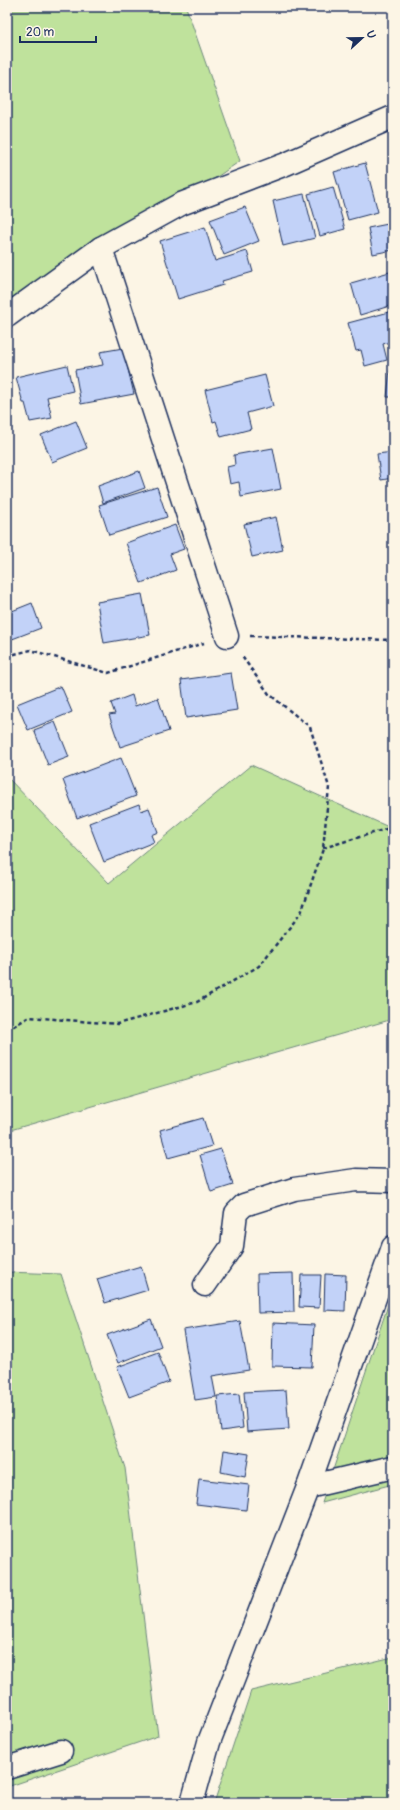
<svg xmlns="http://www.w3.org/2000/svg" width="400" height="1810" font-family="Pangolin,sans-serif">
  <rect width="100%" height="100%" fill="#fcf5e5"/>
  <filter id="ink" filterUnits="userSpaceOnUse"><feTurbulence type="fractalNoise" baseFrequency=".025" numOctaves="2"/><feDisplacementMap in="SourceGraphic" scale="8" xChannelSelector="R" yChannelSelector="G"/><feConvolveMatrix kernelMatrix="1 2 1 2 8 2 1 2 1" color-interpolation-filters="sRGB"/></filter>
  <g filter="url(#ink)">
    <g fill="#bfe29c" stroke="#6d887d">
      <polygon points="7,7 186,7 240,161 7,322"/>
      <polygon points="251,765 393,829 393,1019 7,1131 7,777 109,883"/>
      <polygon points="7,1272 61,1274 125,1468 158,1736 7,1787"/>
      <polygon points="393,1290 393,1484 322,1503"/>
      <polygon points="393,1657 393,1803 214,1803 251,1691"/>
    </g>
    <g fill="#c2d2f8" stroke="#1b2f5e">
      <polygon points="365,163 378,212 348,220 334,172"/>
      <polygon points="333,187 345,229 320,236 308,194"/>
      <polygon points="304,194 315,238 283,246 273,201"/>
      <polygon points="245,207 259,241 224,255 210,220"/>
      <polygon points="393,223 393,250 373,254 368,228"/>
      <polygon points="205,227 215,261 247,251 253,272 222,281 223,285 178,299 160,241"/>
      <polygon points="393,271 393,305 360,315 351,283"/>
      <polygon points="393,311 393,341 383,344 387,360 365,366 361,350 356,351 348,323"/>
      <polygon points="123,348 134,394 81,404 75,370 103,365 100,352"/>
      <polygon points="67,365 73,391 47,397 52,418 30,422 25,403 23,403 16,377"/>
      <polygon points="390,370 393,370 393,397 387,397"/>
      <polygon points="265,375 273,406 247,413 251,429 221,437 216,421 213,422 205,390"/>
      <polygon points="76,421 87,448 52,462 41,435"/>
      <polygon points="273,448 281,489 241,497 239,482 230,484 227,467 235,465 234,455"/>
      <polygon points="393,452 393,478 381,480 377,454"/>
      <polygon points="139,471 145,488 103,503 98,486"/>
      <polygon points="157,487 167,517 109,535 99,505"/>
      <polygon points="276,517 283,550 252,557 244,524"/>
      <polygon points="175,525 184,549 170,554 176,570 141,583 126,543"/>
      <polygon points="142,594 150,635 104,643 97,602"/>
      <polygon points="32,603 41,628 7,641 7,613"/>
      <polygon points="231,673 237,710 186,718 181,680"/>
      <polygon points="61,686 72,712 28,730 17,704"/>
      <polygon points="132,695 135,706 158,698 169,731 120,747 109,715 115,714 111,703"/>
      <polygon points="55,722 69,757 48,765 34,730"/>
      <polygon points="121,758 136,796 77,818 63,780"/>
      <polygon points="139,804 141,811 149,808 158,832 151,835 154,842 104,862 89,823"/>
      <polygon points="203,1118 212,1146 168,1158 160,1130"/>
      <polygon points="221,1149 233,1185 211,1192 200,1155"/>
      <polygon points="141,1266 148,1290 105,1303 97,1279"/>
      <polygon points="293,1273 294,1312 258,1313 257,1274"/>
      <polygon points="325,1274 346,1275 345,1311 324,1310"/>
      <polygon points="301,1275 321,1275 319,1308 299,1307"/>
      <polygon points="151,1319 161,1346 118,1363 107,1335"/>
      <polygon points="240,1321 249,1370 212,1376 216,1397 195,1400 183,1330"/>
      <polygon points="273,1323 314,1325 312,1367 272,1366"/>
      <polygon points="158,1352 169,1382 129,1397 117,1367"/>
      <polygon points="286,1390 289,1429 247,1432 244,1392"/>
      <polygon points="239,1394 243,1428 221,1431 217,1396"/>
      <polygon points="224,1450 249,1454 245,1477 221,1472"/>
      <polygon points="199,1479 249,1485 246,1510 196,1504"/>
    </g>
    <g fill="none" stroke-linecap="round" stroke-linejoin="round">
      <defs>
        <g id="minor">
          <polyline points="101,248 227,636"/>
          <polyline points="7,316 101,248 181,204 286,164 393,117"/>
          <polyline points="205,1285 232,1246 236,1213 244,1205 294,1189 356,1180 393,1181"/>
          <polyline points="308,1487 393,1467"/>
          <polyline points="7,1768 61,1751"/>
          <polyline points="192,1803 209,1742 308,1487 393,1247"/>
        </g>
      </defs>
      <use href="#minor" stroke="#1b2f5e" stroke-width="25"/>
      <g stroke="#1b2f5e" stroke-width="2.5" stroke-dasharray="4 3" stroke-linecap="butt">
        <polyline points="250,636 393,640"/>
        <polyline points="7,656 31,650 108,673 204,643"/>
        <polyline points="323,848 393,827"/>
        <polyline points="7,1030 29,1017 117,1024 197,1002 259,966 301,913 323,849 329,787 310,727 269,694 241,655"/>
      </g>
      <use href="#minor" stroke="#fcf5e5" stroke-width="22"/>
    </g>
  </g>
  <rect width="400" height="1810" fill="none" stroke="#fcf5e5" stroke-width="24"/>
  <rect x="12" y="12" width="376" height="1786" fill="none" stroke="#1b2f5e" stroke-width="1.5" filter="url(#ink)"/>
  <g transform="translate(362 38) rotate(68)" stroke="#fcf5e5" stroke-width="3" paint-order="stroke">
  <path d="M0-3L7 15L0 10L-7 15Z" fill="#1b2f5e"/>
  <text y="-6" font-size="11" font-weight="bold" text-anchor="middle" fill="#1b2f5e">U</text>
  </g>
  <path d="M20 36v6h76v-6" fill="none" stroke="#1b2f5e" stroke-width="2"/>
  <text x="26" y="36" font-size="12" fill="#1b2f5e" stroke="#fcf5e5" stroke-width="3" paint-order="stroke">20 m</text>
</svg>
